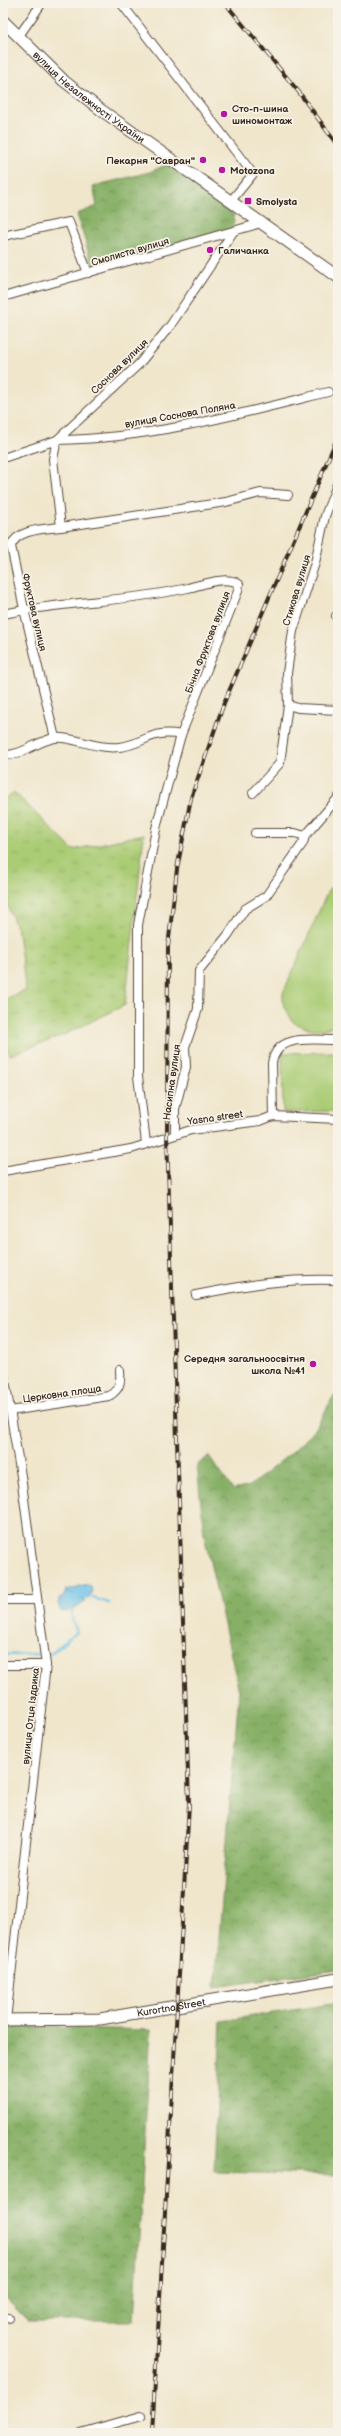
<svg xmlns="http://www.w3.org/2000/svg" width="341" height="2436" font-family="'Balsamiq Sans',sans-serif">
  <defs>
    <pattern id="grass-tufts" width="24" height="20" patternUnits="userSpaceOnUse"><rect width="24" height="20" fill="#aacc75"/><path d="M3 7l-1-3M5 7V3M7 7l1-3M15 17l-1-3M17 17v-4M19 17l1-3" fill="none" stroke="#93af65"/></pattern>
    <pattern id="forest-crowns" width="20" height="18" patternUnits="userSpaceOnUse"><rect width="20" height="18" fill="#87b066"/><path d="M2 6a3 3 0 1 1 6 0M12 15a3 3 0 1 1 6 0" fill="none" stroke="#708f53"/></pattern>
    <pattern id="water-ripples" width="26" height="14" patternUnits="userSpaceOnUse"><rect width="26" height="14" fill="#6ac1e7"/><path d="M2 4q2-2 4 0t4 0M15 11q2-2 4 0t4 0" fill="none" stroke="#589dbb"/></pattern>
  </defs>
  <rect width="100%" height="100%" fill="#f7f3e8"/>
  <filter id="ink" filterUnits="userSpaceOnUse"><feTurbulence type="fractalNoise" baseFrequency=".025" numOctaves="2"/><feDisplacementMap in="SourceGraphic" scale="8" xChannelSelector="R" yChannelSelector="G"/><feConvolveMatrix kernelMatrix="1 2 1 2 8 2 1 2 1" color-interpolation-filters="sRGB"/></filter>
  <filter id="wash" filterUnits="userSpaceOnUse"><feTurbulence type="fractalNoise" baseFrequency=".012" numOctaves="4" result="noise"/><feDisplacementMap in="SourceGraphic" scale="16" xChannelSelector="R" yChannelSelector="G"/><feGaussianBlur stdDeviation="0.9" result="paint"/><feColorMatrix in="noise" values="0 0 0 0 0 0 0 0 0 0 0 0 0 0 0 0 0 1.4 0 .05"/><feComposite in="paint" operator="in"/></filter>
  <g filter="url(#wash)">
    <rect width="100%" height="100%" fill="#f0e6cc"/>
    <polygon fill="url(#grass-tufts)" stroke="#727b4a" points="14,792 73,850 144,834 125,1005 64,1035 10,1055 3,1038 3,1000 26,990 18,933 3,893 3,800"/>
    <g fill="url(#forest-crowns)" stroke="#616d42">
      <polygon points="167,164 233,214 234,223 231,226 238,230 94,271 77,214 97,206 93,186 150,172"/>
      <polygon points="338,1393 338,1970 215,1987 239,1691 204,1535 197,1465 209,1456 233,1490 250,1486 292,1452 316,1428 334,1395"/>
      <polygon points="338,2003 338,2175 214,2172 221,2021"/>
      <polygon points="3,2026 151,2030 134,2321 28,2321 3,2296"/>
    </g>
    <g fill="#aacc75" stroke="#727b4a">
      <path d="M338,880V1024C323,1032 307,1030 293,1022L283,1003V993L328,891Z"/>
      <polygon points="338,1052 338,1111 283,1112 282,1053"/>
    </g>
    <path fill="url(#water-ripples)" stroke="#527682" d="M85,1585L90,1586L92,1590C91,1600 70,1615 61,1611L58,1604L59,1598L64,1596L66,1590Z"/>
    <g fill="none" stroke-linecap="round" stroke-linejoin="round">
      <g stroke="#6ac1e7" stroke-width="2.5">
        <polyline points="87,1596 109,1603"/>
        <polyline points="50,1654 77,1632 72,1619 72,1608"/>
        <polyline points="3,1655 41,1654"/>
      </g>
    </g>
  </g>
  <g filter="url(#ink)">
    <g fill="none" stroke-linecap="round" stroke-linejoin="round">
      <defs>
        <g id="minor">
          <polyline points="121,3 253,174 230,202"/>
          <polyline points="18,37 42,3"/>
          <polyline points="3,236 69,222 88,273"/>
          <polyline points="3,297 261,223"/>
          <polyline points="3,458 57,440 139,364 170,326 233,232"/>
          <polyline points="61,527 226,502 260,493 288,495"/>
          <path d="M3,614C64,601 127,602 188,588C202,585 226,575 239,584L238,591L181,735L157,824L138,925V1076L146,1143"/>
          <polyline points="336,616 338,616"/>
          <polyline points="288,705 298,708 338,710"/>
          <path d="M55,738L24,609L11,546C17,529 45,529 61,527L53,459L57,440C149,439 240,414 328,392"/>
          <path d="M3,755C23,756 36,741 55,738C72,736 98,750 119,747C146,744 149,729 181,735"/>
          <polyline points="253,793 280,763 288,705 287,673 293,631 315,563 325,516 338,482"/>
          <polyline points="255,833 295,833 305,836"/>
          <path d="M273,1116L272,1063C277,1032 315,1041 338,1040"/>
          <polyline points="175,1134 175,1109 186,1067 185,1047 198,1009 199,971 228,935 245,909 266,896 303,843 305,836 338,798"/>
          <polyline points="3,1171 131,1149 191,1130 260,1121 273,1116 338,1119"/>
          <path d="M196,1295C244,1285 289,1278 338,1280"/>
          <polyline points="3,1368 21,1476 46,1665 6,2020"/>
          <path d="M10,1411L109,1396C120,1389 121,1383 120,1370"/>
          <polyline points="3,1600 37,1600"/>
          <polyline points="3,1665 46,1665"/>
          <polyline points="3,2319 9,2318"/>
          <polyline points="81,2433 141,2416"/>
        </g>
        <g id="secondary">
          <path id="s1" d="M3,21L64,81L101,110L338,277"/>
          <path id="s2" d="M3,2020L100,2019L338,1979"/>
        </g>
      </defs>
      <use href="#minor" stroke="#564638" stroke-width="10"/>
      <use href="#secondary" stroke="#564638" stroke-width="13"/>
      <use href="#minor" stroke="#fff" stroke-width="8"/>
      <use href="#secondary" stroke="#fff" stroke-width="11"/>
      <defs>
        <g id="rail">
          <polyline points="225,3 298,91 338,146"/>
          <polyline points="152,2433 189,1804 167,1136 168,947 177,869 191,798 224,703 338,436"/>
        </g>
      </defs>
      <use href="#rail" stroke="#3b2a1e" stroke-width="4"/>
      <use href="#rail" stroke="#f7f3e8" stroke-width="2.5" stroke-dasharray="8" stroke-linecap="butt"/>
    </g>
  </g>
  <g fill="#b5179e" stroke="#f7f3e8" stroke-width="1.5">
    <circle cx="224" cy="114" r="4"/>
    <circle cx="203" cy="160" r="4"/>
    <circle cx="222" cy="170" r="4"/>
    <rect x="244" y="197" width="8" height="8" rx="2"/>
    <circle cx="210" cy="250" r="4"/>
    <circle cx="313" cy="1364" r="4"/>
  </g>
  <g text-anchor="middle" stroke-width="3.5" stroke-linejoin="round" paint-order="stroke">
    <g font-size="10" fill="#3b2a1e" stroke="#f7f3e8">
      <text dy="4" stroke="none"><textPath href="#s1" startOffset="115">вулиця Незалежності України</textPath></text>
      <text transform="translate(130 251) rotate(-16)" y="4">Смолиста вулиця</text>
      <text transform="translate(119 366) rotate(-44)" y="4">Соснова вулиця</text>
      <text transform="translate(180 414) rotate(-10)" y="4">вулиця Соснова Поляна</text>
      <text transform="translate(296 590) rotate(-73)" y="4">Стикова вулиця</text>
      <text transform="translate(35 612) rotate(77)" y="4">Фруктова вулиця</text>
      <text transform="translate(207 642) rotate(-69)" y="4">Бічна Фруктова вулиця</text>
      <text transform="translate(171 1082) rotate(-82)" y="4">Насипна вулиця</text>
      <text transform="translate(215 1117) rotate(-8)" y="4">Yasna street</text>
      <text transform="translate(62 1393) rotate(-8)" y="4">Церковна площа</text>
      <text transform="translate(30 1716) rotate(-84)" y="4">вулиця Отця Іздрика</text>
      <text dy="4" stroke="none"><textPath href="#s2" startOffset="169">Kurortna Street</textPath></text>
    </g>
    <g font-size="10" font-weight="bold" fill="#3b2a1e" stroke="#f7f3e8" text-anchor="start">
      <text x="232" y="112">Сто-п-шина<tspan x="232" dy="12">шиномонтаж</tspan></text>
      <text x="195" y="164" text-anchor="end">Пекарня "Савран"</text>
      <text x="230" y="174">Motozona</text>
      <text x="256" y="205">Smolysta</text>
      <text x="218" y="254">Галичанка</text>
      <text x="305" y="1362" text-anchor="end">Середня загальноосвітня<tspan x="305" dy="12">школа №41</tspan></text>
    </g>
  </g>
  <rect width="341" height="2436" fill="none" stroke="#f7f3e8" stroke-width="16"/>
</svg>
